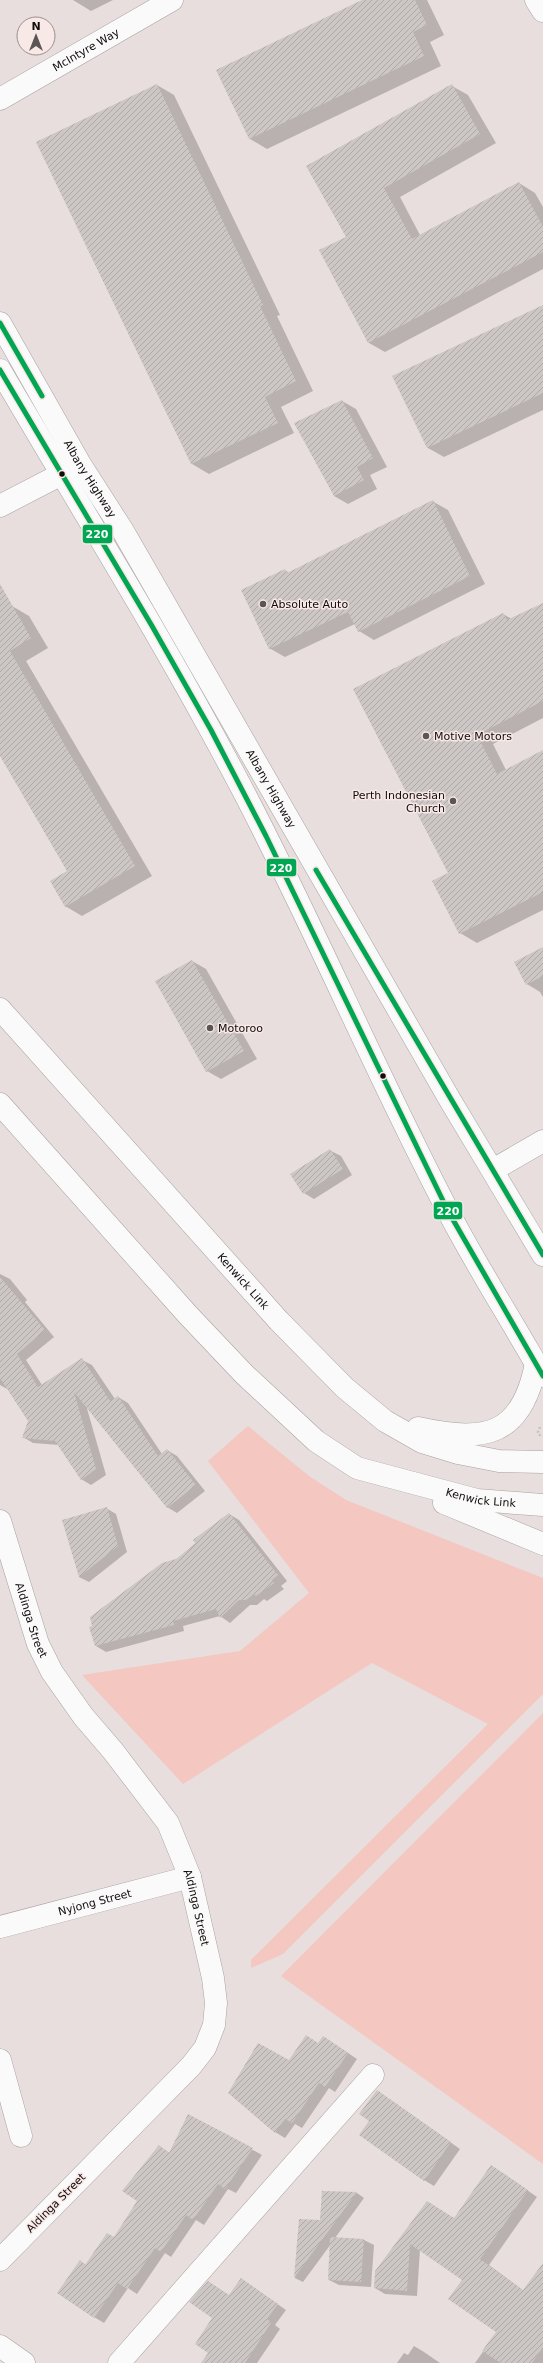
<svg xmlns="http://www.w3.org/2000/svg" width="543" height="2363" font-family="'DejaVu Sans',sans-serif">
	<defs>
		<pattern id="building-hatch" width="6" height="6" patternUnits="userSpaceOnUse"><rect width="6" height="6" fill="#ccc6c5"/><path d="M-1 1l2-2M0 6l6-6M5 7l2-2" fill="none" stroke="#aea9a8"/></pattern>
	</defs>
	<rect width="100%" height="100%" fill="#e7dedd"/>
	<g fill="#f4c7c1">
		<path d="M 248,1426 L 309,1476 L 346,1500 L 543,1578 L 543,1694 L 283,1954 L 251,1968 L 251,1960 L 488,1724 L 372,1663 L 183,1784 L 82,1675 L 240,1651 L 309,1593 L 208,1461 Z"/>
		<path d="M 543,1713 L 543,2164 L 281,1976 Z"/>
	</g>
	<g fill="#0003">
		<path d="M 73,0 L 113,0 L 91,11 Z"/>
		<path d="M 364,0 L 427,0 L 444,35 L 430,42 L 441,66 L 267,149 L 250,139 L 217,70 Z"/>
		<path d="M 157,85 L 174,95 L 280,315 L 277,316 L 313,391 L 281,407 L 294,433 L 209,474 L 192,464 L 37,142 Z"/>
		<path d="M 452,86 L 468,95 L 496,143 L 400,197 L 420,235 L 519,183 L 535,193 L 543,207 L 543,269 L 385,352 L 369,343 L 321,251 L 347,237 Z"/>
		<path d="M 543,306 L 543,410 L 444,457 L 428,448 L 394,377 Z"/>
		<path d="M 342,401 L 356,409 L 387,467 L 370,475 L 377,489 L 348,504 L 334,496 Z"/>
		<path d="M 432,501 L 448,510 L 485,584 L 374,640 L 359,631 L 355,624 L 285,657 L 269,648 L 285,570 L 289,573 Z"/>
		<path d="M 0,603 L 12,606 L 29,616 L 48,648 L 26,661 L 152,876 L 82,916 L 65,906 L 68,872 L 0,754 Z"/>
		<path d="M 543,604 L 543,718 L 493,744 L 506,770 L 543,751 L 543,910 L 477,943 L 460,933 L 449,874 L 354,690 L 503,614 L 512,619 Z"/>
		<path d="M 543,949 L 543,997 L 540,992 L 527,984 Z"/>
		<path d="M 192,961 L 206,969 L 257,1059 L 221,1079 L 207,1071 Z"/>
		<path d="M 331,1151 L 341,1156 L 352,1175 L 314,1199 L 304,1193 Z"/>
		<path d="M 0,1274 L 10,1279 L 27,1300 L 25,1302 L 54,1337 L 26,1360 L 42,1385 L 82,1360 L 92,1365 L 115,1399 L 118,1397 L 128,1403 L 162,1454 L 167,1450 L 177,1456 L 205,1491 L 177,1513 L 167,1507 L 86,1405 L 106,1475 L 91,1485 L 81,1479 L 59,1445 L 33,1443 L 23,1437 L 29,1421 L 9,1390 L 0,1385 Z"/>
		<path d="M 106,1508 L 116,1514 L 127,1552 L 89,1582 L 79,1577 Z"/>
		<path d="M 229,1514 L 239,1520 L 287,1581 L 281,1586 L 284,1589 L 267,1601 L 264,1599 L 257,1605 L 250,1605 L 230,1623 L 220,1616 L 183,1626 L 184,1631 L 106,1652 L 96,1646 L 176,1560 Z"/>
		<path d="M 306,2036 L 319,2044 L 324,2037 L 357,2059 L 335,2092 L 329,2088 L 302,2128 L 295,2124 L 285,2138 L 275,2132 L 289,2061 Z"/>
		<path d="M 377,2091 L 460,2149 L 434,2186 L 424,2180 L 371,2121 Z"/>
		<path d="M 189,2115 L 262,2155 L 236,2193 L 228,2189 L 204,2225 L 196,2220 L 171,2257 L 165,2253 L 137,2294 L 128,2288 L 104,2323 L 94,2317 L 80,2261 L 86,2265 L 114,2238 L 139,2201 L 159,2147 L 170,2153 Z"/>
		<path d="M 501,2172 L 537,2197 L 489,2265 L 524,2291 L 543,2264 L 543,2363 L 475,2363 L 497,2332 L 463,2279 L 420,2249 L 417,2296 L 385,2294 L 375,2288 L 428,2202 L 454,2219 Z"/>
		<path d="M 323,2192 L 357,2193 L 364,2198 L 335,2238 L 364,2240 L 374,2245 L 371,2287 L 339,2285 L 329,2280 L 331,2244 L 303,2282 L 295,2278 L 300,2220 L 321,2221 Z"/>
		<path d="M 208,2282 L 230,2296 L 250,2285 L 286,2310 L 275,2325 L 280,2329 L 257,2363 L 202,2363 L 209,2353 L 213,2318 Z"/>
		<path d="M 414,2346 L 424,2352 L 440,2363 L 397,2363 L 404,2353 L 408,2355 Z"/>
	</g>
	<g fill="url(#building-hatch)">
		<path d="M 362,0 L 415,0 L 427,25 L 413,32 L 424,56 L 249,139 L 216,70 Z"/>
		<path d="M 157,84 L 263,305 L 260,306 L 296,381 L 265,397 L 278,423 L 191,464 L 36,142 Z"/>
		<path d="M 452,84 L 480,134 L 384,188 L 412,239 L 519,182 L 543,227 L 543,252 L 368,343 L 319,250 L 346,237 L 306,166 Z"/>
		<path d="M 543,305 L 543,393 L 427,448 L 392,376 Z"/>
		<path d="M 342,400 L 373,458 L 357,467 L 364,480 L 334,496 L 294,423 Z"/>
		<path d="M 433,500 L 470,576 L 358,632 L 348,612 L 269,649 L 241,590 L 285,569 L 287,573 Z"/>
		<path d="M 0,584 L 31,638 L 10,651 L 135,866 L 65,907 L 50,881 L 67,871 L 0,756 Z"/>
		<path d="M 543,603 L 543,701 L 477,735 L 497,774 L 543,750 L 543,892 L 459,934 L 432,881 L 448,873 L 353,689 L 503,613 L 507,620 Z"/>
		<path d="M 543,947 L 543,976 L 526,985 L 514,962 Z"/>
		<path d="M 192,960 L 244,1051 L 206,1072 L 155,981 Z"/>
		<path d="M 330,1149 L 343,1169 L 303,1194 L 290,1174 Z"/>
		<path d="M 0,1277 L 45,1330 L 17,1354 L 38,1387 L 82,1358 L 110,1401 L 118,1396 L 158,1456 L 167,1449 L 196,1485 L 167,1508 L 74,1392 L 96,1469 L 81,1480 L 55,1441 L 22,1438 L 28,1421 L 0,1378 Z"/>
		<path d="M 107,1507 L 118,1546 L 79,1577 L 62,1520 Z"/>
		<path d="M 229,1513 L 278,1575 L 272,1580 L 274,1583 L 256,1596 L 254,1594 L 246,1600 L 239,1600 L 220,1618 L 216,1609 L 173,1621 L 174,1625 L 95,1646 L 89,1627 L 92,1626 L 90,1617 L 162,1563 L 176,1559 L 196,1544 L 193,1540 Z"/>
		<path d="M 306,2035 L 318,2043 L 323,2036 L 348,2053 L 325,2087 L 319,2083 L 292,2123 L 285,2119 L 275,2133 L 228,2093 L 258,2043 L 289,2060 Z"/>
		<path d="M 377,2090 L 451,2142 L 424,2181 L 359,2135 L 369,2121 L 359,2114 Z"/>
		<path d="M 188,2114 L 253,2148 L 225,2189 L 218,2184 L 193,2220 L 186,2215 L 161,2252 L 155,2248 L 127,2289 L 118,2283 L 94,2318 L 57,2293 L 80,2260 L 85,2265 L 107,2233 L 114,2237 L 137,2201 L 122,2191 L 159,2145 L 169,2153 Z"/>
		<path d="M 491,2165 L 528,2190 L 480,2259 L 523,2290 L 543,2263 L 543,2347 L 532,2363 L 501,2363 L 482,2351 L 496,2332 L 448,2299 L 462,2280 L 410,2244 L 407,2291 L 374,2288 L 375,2271 L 427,2201 L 454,2218 Z"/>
		<path d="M 322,2191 L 357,2192 L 294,2278 L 299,2219 L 320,2220 Z"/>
		<path d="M 330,2237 L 364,2239 L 361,2282 L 328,2280 Z"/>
		<path d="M 241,2278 L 278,2304 L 267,2319 L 271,2323 L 245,2363 L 201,2363 L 208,2353 L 195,2344 L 212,2318 L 189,2302 L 208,2281 L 229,2295 Z"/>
	</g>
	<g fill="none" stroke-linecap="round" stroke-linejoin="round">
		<g stroke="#a8a2a1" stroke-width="23">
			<g id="minor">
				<path d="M 536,0 L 543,11"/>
				<path id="s1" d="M 0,99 L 172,0"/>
				<path d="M 0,506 L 79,465"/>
				<path d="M 493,1170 L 543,1141"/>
				<path id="s2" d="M 0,1521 L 38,1644 L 52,1672 L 83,1716 L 113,1751 L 168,1823 L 190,1877 L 213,1978 L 216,2003 L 214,2025 L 205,2048 L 191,2066 L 0,2260"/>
				<path id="s3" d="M 0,1927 L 190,1877"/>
				<path d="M 0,2060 L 21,2136"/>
				<path d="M 0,2346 L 24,2363"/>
				<path d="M 119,2363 L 373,2075"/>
			</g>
		</g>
		<g stroke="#a8a2a1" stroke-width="23">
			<g id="highway">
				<path id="s4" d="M 0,323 L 80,464 L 123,531 L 450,1100 L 543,1255"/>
				<path d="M 0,370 C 80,507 165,642 239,783 C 313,923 374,1070 448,1211 C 477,1267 512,1321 543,1376"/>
				<path id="s5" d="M 0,1009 L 279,1321 L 345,1388 L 385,1421 L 422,1442 L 458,1453 L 499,1461 L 543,1462"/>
				<path id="s6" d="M 0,1104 L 188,1315 L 244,1374 L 316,1441 L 357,1468 L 477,1500 L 543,1505"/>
				<path d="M 418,1428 C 484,1443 522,1437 536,1363"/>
				<path d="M 444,1503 L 543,1544"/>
			</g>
		</g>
		<path stroke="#c4c1c1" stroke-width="2.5" stroke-dasharray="2 2" stroke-linecap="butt" d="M 540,1427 L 538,1432 L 541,1437"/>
		<use href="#minor" stroke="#fbfafa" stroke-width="22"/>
		<use href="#highway" stroke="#fbfafa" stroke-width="22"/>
		<g stroke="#f8e8e6" stroke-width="8">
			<g id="bus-1">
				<path d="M 0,323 L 42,396"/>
				<path d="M 0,370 L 152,626 L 211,730 L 266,836 L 448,1211 L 543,1376"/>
				<path d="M 316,870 L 543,1255"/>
			</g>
		</g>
		<use href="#bus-1" stroke="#00a651" stroke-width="5"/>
	</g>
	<g fill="#100c0b" stroke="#f8e8e6" stroke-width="1.5">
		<circle cx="62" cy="474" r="3.5"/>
		<circle cx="383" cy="1076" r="3.5"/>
	</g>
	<g fill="#5b5654" stroke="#f8e8e6" stroke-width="1.5">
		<circle cx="263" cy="604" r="4"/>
		<circle cx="426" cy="736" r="4"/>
		<circle cx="453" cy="801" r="4"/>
		<circle cx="210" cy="1028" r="4"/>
	</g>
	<g text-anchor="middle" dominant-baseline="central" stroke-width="3" stroke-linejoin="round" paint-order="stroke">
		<g font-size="11" fill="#100c0b" stroke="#f8e8e6">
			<text stroke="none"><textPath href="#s1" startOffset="99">McIntyre Way</textPath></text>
			<text stroke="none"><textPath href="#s4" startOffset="180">Albany Highway</textPath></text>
			<text stroke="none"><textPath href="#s4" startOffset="539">Albany Highway</textPath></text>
			<text stroke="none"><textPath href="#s5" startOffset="365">Kenwick Link</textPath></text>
			<text stroke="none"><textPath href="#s6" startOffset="639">Kenwick Link</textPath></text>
			<text stroke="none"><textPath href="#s2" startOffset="104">Aldinga Street</textPath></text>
			<text stroke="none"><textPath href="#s3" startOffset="98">Nyjong Street</textPath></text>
			<text stroke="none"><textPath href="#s2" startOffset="440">Aldinga Street</textPath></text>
			<text transform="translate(56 2203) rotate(-45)">Aldinga Street</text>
		</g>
		<g font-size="11" fill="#100c0b" stroke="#f8e8e6" text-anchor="start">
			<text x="271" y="604">Absolute Auto</text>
			<text x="434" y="736">Motive Motors</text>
			<text x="445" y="795" text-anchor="end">Perth Indonesian<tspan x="445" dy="13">Church</tspan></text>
			<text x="218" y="1028">Motoroo</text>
		</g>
	</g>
	<g stroke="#f8e8e6" stroke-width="1.5">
		<rect x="82" y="524" width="31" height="20" rx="4" fill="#00a651"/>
		<rect x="266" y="858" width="31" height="19" rx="4" fill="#00a651"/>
		<rect x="433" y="1201" width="30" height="19" rx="4" fill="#00a651"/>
	</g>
	<g font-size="11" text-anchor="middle" font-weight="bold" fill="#fff">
		<text x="97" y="538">220</text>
		<text x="281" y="872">220</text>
		<text x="448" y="1215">220</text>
	</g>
	<g transform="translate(36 36)"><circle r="19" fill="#f8e8e6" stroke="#9b908e"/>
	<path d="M0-3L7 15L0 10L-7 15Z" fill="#5b5654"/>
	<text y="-6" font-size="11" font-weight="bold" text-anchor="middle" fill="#100c0b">N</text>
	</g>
</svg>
